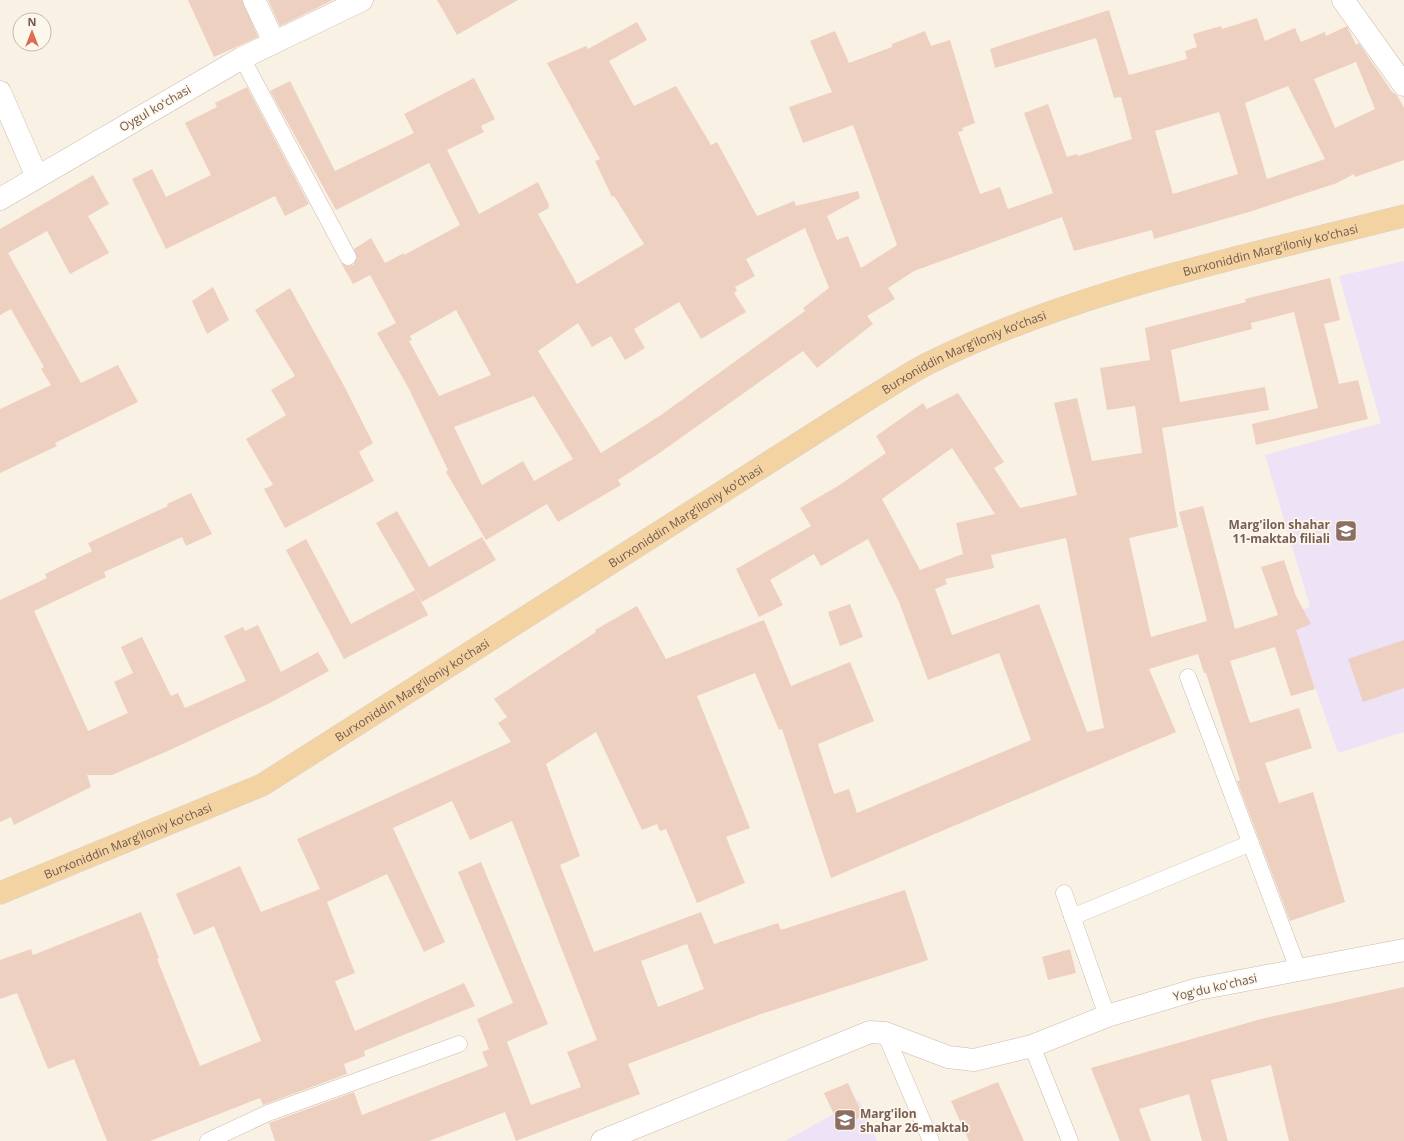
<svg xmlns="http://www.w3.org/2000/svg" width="1404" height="1141" font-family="'Open Sans',sans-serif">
	<rect width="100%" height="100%" fill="#faf1e5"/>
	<g fill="#eee2f6">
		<path d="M 1404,261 L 1404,732 L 1338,753 L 1289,613 L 1310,607 L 1265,455 L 1381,423 L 1339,276 Z"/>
		<path d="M 859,1100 L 877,1141 L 785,1141 Z"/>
	</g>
	<g fill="#edd0bf" fill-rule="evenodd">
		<path d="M 188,0 L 242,0 L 258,37 L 214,57 Z"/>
		<path d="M 268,0 L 333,0 L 280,26 Z"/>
		<path d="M 437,0 L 518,0 L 457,35 Z"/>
		<path d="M 1109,10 L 1129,75 L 1187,59 L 1185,51 L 1197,47 L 1193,34 L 1221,26 L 1222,29 L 1257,18 L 1265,41 L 1295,28 L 1301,42 L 1325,32 L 1326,36 L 1347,26 L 1356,45 L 1359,43 L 1392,92 L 1397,95 L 1404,108 L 1404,160 L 1355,177 L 1354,174 L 1337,183 L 1249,212 L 1154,239 L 1152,230 L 1074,251 L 1062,217 L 914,271 L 888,288 L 895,299 L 867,316 L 873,324 L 817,368 L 803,351 L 658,454 L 618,480 L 621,485 L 558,522 L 547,504 L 486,540 L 446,472 L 448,470 L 408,387 L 377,333 L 396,323 L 370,275 L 353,284 L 341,263 L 347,266 L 353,265 L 357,258 L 354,249 L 371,238 L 385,263 L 404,253 L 404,255 L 460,225 L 429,163 L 336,210 L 270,91 L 290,81 L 335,171 L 414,133 L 404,114 L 474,78 L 495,119 L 481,126 L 484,132 L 447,150 L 479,214 L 538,182 L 549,205 L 548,206 L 549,208 L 538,214 L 577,284 L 644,244 L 614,196 L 612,197 L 595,161 L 600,159 L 547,63 L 586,46 L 588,49 L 637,22 L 647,40 L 609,61 L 634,106 L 676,86 L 711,145 L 717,142 L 757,216 L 794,201 L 796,206 L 858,191 L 860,198 L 827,216 L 837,240 L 848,236 L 861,268 L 897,245 L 853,125 L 803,143 L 789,107 L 832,92 L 810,41 L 835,31 L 849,63 L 892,47 L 892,44 L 925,31 L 931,46 L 950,40 L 975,123 L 962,128 L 963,131 L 958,132 L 980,194 L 1000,187 L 1008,209 L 1053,193 L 1024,113 L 1048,104 L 1067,157 L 1077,154 L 1078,156 L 1132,139 L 1121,97 L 1114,98 L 1096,38 L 995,68 L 990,49 ZM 1356,62 L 1375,109 L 1335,128 L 1314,79 ZM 1288,86 L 1325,159 L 1267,179 L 1245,103 ZM 1219,112 L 1238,174 L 1173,194 L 1155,131 ZM 805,228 L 829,288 L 803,308 L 805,311 L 661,415 L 601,453 L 538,351 L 578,323 L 592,347 L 611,336 L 625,360 L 645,348 L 634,329 L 679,302 L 701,339 L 746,312 L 734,293 L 737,291 L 735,287 L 755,276 L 746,259 ZM 456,310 L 491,375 L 439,396 L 409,341 L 412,340 L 410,336 ZM 534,396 L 573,459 L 534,481 L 523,461 L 482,485 L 454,427 Z"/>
		<path d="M 247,87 L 309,204 L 285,216 L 275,196 L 166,249 L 132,179 L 152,169 L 166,197 L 211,175 L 185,123 L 217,107 L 215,103 Z"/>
		<path d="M 93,175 L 109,204 L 88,216 L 109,253 L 70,274 L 47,231 L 8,253 L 81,383 L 118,365 L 138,402 L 55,443 L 57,446 L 0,473 L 0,409 L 51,385 L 41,369 L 44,367 L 11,309 L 0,315 L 0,229 Z"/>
		<path d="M 1330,278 L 1340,320 L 1324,324 L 1339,384 L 1358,380 L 1368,419 L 1256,445 L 1252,424 L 1318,408 L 1294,312 L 1251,323 L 1252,329 L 1171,350 L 1180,402 L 1265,387 L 1269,410 L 1162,428 L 1178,527 L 1129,538 L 1151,637 L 1207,621 L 1179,512 L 1203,506 L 1235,629 L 1278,615 L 1261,567 L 1284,560 L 1296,596 L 1311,624 L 1296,630 L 1315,689 L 1291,696 L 1275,647 L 1230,661 L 1250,723 L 1299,708 L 1312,748 L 1265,763 L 1279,803 L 1313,792 L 1345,902 L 1290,921 L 1237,781 L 1240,780 L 1206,673 L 1204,673 L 1198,654 L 1149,669 L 1176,732 L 831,878 L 782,729 L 779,730 L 755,673 L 697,696 L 750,828 L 726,837 L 745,883 L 697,903 L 666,829 L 660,831 L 657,824 L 642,830 L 596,732 L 546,764 L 580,856 L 560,865 L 594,952 L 701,912 L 714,944 L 778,923 L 781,930 L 905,890 L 928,960 L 761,1014 L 628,1064 L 640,1094 L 516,1141 L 505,1112 L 429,1141 L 275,1141 L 269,1123 L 354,1092 L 362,1115 L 488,1066 L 482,1052 L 489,1049 L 477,1019 L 513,1003 L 458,872 L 481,862 L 548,1024 L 504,1043 L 507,1042 L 531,1105 L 581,1087 L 567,1052 L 597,1040 L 512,821 L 470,840 L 452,801 L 393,828 L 445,942 L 424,952 L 387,874 L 327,902 L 355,973 L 335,981 L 355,1031 L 464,983 L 475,1006 L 364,1051 L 365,1056 L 344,1064 L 347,1074 L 263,1105 L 260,1098 L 150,1141 L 107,1141 L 74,1059 L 48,1069 L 17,993 L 0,999 L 0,960 L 31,949 L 33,955 L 141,912 L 159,958 L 157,959 L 200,1066 L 261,1041 L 214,926 L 194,935 L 176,894 L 240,866 L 261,912 L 320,889 L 297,839 L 511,742 L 498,723 L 507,717 L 494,699 L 596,632 L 595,630 L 637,606 L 666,659 L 764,620 L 791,686 L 850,662 L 874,721 L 818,744 L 834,794 L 849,789 L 857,813 L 1031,740 L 999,653 L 928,680 L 899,602 L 868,539 L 821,566 L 814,554 L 770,580 L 783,605 L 759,617 L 736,569 L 811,526 L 800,508 L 838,486 L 886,453 L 876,436 L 923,403 L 927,409 L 958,393 L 1004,462 L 994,468 L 1020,508 L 1077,495 L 1054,403 L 1077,398 L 1092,461 L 1142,453 L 1135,406 L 1107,410 L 1100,368 L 1150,360 L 1145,328 L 1246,302 L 1245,299 ZM 952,448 L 995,514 L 956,523 L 963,554 L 920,570 L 882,499 ZM 1066,538 L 1104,728 L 1087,732 L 1039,604 L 952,635 L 935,589 L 947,584 L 945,579 L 994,568 L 991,555 ZM 687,944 L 704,989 L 658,1007 L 641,961 Z"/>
		<path d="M 213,287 L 229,320 L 207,334 L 192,301 Z"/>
		<path d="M 290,288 L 343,384 L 373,443 L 359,452 L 374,481 L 285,528 L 264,489 L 273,485 L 246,439 L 286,415 L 271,390 L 295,376 L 255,310 Z"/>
		<path d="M 191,493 L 212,534 L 186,546 L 182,537 L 104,572 L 106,577 L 34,611 L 88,731 L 128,713 L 114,682 L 133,673 L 121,647 L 142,637 L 171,696 L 178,693 L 185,708 L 246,681 L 224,636 L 243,627 L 245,631 L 258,625 L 281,672 L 318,652 L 329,671 L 270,703 L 170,750 L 112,775 L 87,775 L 91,787 L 14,825 L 11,817 L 0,822 L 0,600 L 47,578 L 45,574 L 92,551 L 88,543 L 168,506 L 167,504 Z"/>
		<path d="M 397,511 L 429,567 L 482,537 L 496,560 L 422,602 L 376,523 Z"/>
		<path d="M 306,539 L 351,624 L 415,590 L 428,615 L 344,659 L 286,550 Z"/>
		<path d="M 850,604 L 863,637 L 840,646 L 828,612 Z"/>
		<path d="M 1404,640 L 1404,688 L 1363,702 L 1348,659 Z"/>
		<path d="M 1070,949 L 1076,973 L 1048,980 L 1042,957 Z"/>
		<path d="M 1404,987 L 1404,1141 L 1289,1141 L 1271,1065 L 1211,1080 L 1228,1141 L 1202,1141 L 1189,1094 L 1139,1109 L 1151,1141 L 1120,1141 L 1091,1068 L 1261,1019 Z"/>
		<path d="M 998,1082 L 1024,1141 L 969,1141 L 951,1101 Z"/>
		<path d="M 848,1083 L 863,1116 L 840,1127 L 824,1093 Z"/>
	</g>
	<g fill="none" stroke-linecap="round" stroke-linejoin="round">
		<g stroke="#cbb9ac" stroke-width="17">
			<g id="service">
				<path d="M 242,58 L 348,257"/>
				<path d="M 1188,677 L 1298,969"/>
				<path d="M 1064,893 L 1107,1016"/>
				<path d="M 1072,917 L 1251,843"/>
				<path d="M 885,1033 L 931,1141"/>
				<path d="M 1032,1046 L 1070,1141"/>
				<path d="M 208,1141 L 268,1113 L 459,1044"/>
			</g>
		</g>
		<g stroke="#cbb9ac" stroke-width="23">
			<g id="minor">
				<path d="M 254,0 L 274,42"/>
				<path d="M 1343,0 L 1404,85"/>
				<path d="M 0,92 L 37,177"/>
				<path d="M 0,199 L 242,58 L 362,0"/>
				<path d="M 602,1141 L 870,1032 L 885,1033 L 948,1057 L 974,1060 L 1032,1046 L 1107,1016 L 1198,989 L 1404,950"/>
			</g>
		</g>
		<g stroke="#d7d0cd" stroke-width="23">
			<g id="primary">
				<path id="s1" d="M 0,893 L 262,785 L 870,398 C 889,387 909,373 929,363 C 1079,289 1243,257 1404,216"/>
			</g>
		</g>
		<use href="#service" stroke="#fff" stroke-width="16"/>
		<use href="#minor" stroke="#fff" stroke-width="22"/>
		<use href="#primary" stroke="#f4d3a3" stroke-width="22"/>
	</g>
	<defs>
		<g id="school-square" transform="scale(1.15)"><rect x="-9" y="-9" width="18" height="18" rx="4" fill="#8d6e63" stroke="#fdf6eb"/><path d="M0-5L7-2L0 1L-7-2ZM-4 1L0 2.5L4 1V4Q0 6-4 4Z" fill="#fff"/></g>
	</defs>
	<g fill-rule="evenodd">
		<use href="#school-square" x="1346" y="531"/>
		<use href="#school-square" x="845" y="1120"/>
	</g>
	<g text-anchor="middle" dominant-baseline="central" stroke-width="3.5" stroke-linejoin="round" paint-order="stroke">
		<g font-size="12" fill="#71584c" stroke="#fdf6eb">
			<text transform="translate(155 108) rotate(-30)">Oygul koʻchasi</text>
			<text stroke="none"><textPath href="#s1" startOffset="1433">Burxoniddin Marg’iloniy ko’chasi</textPath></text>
			<text stroke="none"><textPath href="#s1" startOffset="1109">Burxoniddin Marg’iloniy ko’chasi</textPath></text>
			<text stroke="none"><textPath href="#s1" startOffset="785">Burxoniddin Marg’iloniy ko’chasi</textPath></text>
			<text stroke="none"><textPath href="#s1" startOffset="461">Burxoniddin Marg’iloniy ko’chasi</textPath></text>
			<text stroke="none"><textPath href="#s1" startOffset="138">Burxoniddin Marg’iloniy ko’chasi</textPath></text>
			<text transform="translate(1215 987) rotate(-13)">Yogʻdu koʻchasi</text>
		</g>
		<g font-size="12" font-weight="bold" fill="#785e54" stroke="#fdf6eb" text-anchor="end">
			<text x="1330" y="524">Marg'ilon shahar<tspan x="1330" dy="14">11-maktab filiali</tspan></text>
			<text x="860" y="1113" text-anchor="start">Marg'ilon<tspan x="860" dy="14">shahar 26-maktab</tspan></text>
		</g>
	</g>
	<g transform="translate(32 32)"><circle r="19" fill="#fdf6eb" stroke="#c5b7ab"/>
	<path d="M0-3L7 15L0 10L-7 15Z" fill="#da6e54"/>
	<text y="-6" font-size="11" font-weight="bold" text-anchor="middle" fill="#71584c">N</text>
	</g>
</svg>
